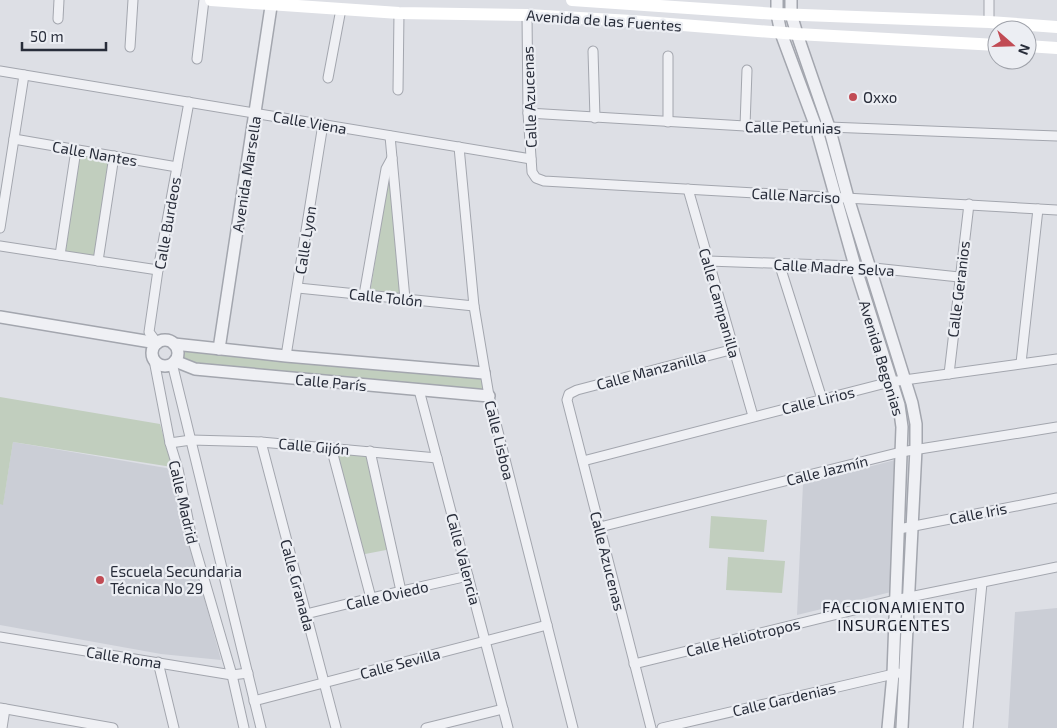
<svg xmlns="http://www.w3.org/2000/svg" width="1057" height="728" font-family="'Exo 2',sans-serif">
	<rect width="100%" height="100%" fill="#dddfe5"/>
	<g fill="#cbced6">
		<path d="M 13,442 L 172,469 L 187,534 L 221,660 L 161,654 L 0,625 L 0,504 L 3,504 Z"/>
		<path d="M 895,460 L 891,592 L 797,615 L 803,484 Z"/>
		<path d="M 1057,608 L 1057,728 L 1008,728 L 1015,612 Z"/>
	</g>
	<g fill="#c1cebe">
		<path d="M 76,150 L 114,156 L 98,261 L 60,255 Z"/>
		<path d="M 390,171 L 402,295 L 370,293 Z"/>
		<path d="M 177,349 L 484,373 L 489,396 L 182,365 Z"/>
		<path d="M 0,397 L 160,424 L 172,467 L 13,442 L 3,505 L 0,504 Z"/>
		<path d="M 332,449 L 369,452 L 388,539 L 386,550 L 360,555 Z"/>
		<path d="M 711,516 L 767,520 L 764,552 L 709,548 Z"/>
		<path d="M 728,557 L 785,561 L 782,593 L 726,590 Z"/>
	</g>
	<g fill="none" stroke-linecap="round" stroke-linejoin="round">
		<g stroke="#a3a6ae" stroke-width="11">
			<g id="minor">
				<path d="M 527,15 L 528,113 L 532,172 L 536,178 L 544,181 L 1057,210"/>
				<path d="M 58,19 L 59,0"/>
				<path d="M 989,22 L 989,0"/>
				<path d="M 130,47 L 133,0"/>
				<path d="M 593,51 L 595,118"/>
				<path d="M 197,59 L 204,0"/>
				<path d="M 0,71 L 531,159"/>
				<path d="M 328,78 L 341,9"/>
				<path d="M 398,90 L 399,13"/>
				<path d="M 528,113 L 745,126 L 829,127 L 1057,136"/>
				<path d="M 668,122 L 668,56"/>
				<path d="M 745,126 L 747,70"/>
				<path d="M 390,136 L 405,299"/>
				<path d="M 14,139 L 177,167"/>
				<path d="M 459,147 L 474,306 L 489,396 L 573,728"/>
				<path d="M 688,189 L 753,416"/>
				<path d="M 0,228 L 24,75"/>
				<path d="M 0,246 L 158,270"/>
				<path d="M 60,255 L 76,150"/>
				<path d="M 98,261 L 114,156"/>
				<path d="M 708,261 L 855,266 L 959,277"/>
				<path d="M 779,263 L 822,399"/>
				<path d="M 298,288 L 474,306"/>
				<path d="M 364,295 L 386,169 L 392,158"/>
				<path d="M 157,343 L 149,332 L 158,270 L 189,102"/>
				<path d="M 286,356 L 323,124"/>
				<path d="M 154,360 L 170,443 L 178,469 L 191,534 L 232,675 L 244,728"/>
				<path d="M 172,363 L 261,728"/>
				<path d="M 1021,363 L 1038,209"/>
				<path d="M 949,374 L 969,204"/>
				<path d="M 419,390 L 508,728"/>
				<path d="M 261,442 L 336,728"/>
				<path d="M 170,443 L 191,440 L 261,442 L 437,458"/>
				<path d="M 331,447 L 371,598"/>
				<path d="M 370,451 L 401,591"/>
				<path d="M 583,461 L 890,382 L 1057,359"/>
				<path d="M 600,527 L 901,452 L 1057,427"/>
				<path d="M 899,529 L 1057,498"/>
				<path d="M 306,614 L 371,598 L 468,576"/>
				<path d="M 0,637 L 232,675 L 248,673"/>
				<path d="M 158,662 L 174,728"/>
				<path d="M 634,664 L 895,600 L 1057,567"/>
				<path d="M 254,701 L 547,625"/>
				<path d="M 0,708 L 113,728"/>
				<path d="M 2,728 L 5,709"/>
				<path d="M 426,728 L 503,709"/>
				<path d="M 651,728 L 567,400 L 569,394 L 577,390 L 734,349"/>
				<path d="M 662,728 L 898,673"/>
				<path d="M 968,728 L 982,583"/>
			</g>
		</g>
		<g stroke="#a3a6ae" stroke-width="14">
			<g id="tertiary">
				<path d="M 777,0 L 777,14 L 781,33 L 816,127 L 855,266 L 899,405 L 902,427 L 893,674 L 888,728"/>
				<path d="M 791,0 L 791,14 L 797,34 L 829,127 L 848,198 L 912,403 L 916,424 L 916,449 L 902,728"/>
				<path d="M 0,317 L 157,343"/>
				<circle cx="165" cy="353" r="13"/>
				<path d="M 174,344 L 286,356 L 484,373"/>
				<path d="M 219,349 L 272,0"/>
				<path d="M 175,361 L 195,369 L 489,396"/>
			</g>
		</g>
		<use href="#minor" stroke="#eff0f4" stroke-width="9"/>
		<use href="#tertiary" stroke="#eff0f4" stroke-width="11"/>
		<g stroke="#fff" stroke-width="12">
			<path d="M 211,0 L 399,13 L 527,15 L 632,21 L 797,34 L 997,45"/>
			<path d="M 572,0 L 777,14 L 989,22 L 1057,27"/>
			<path d="M 1027,46 L 1057,48"/>
		</g>
	</g>
	<g fill="#c14b54" stroke="#eceef3" stroke-width="2">
		<circle cx="853" cy="97" r="5"/>
		<circle cx="100" cy="580" r="5"/>
	</g>
	<g text-anchor="middle" dominant-baseline="central" stroke-width="4.5" stroke-linejoin="round" paint-order="stroke">
		<g font-size="15" fill="#282d3a" stroke="#eceef3">
			<text transform="translate(604 20) rotate(4)">Avenida de las Fuentes</text>
			<text transform="translate(529 97) rotate(-92)">Calle Azucenas</text>
			<text transform="translate(310 122) rotate(10)">Calle Viena</text>
			<text transform="translate(793 127) rotate(1)">Calle Petunias</text>
			<text transform="translate(95 153) rotate(10)">Calle Nantes</text>
			<text transform="translate(246 174) rotate(-81)">Avenida Marsella</text>
			<text transform="translate(796 195) rotate(3)">Calle Narciso</text>
			<text transform="translate(167 223) rotate(-80)">Calle Burdeos</text>
			<text transform="translate(305 240) rotate(-81)">Calle Lyon</text>
			<text transform="translate(834 267) rotate(3)">Calle Madre Selva</text>
			<text transform="translate(958 289) rotate(-83)">Calle Geranios</text>
			<text transform="translate(386 297) rotate(6)">Calle Tolón</text>
			<text transform="translate(720 303) rotate(74)">Calle Campanilla</text>
			<text transform="translate(882 358) rotate(73)">Avenida Begonias</text>
			<text transform="translate(651 370) rotate(-15)">Calle Manzanilla</text>
			<text transform="translate(331 382) rotate(5)">Calle París</text>
			<text transform="translate(818 400) rotate(-14)">Calle Lirios</text>
			<text transform="translate(500 440) rotate(76)">Calle Lisboa</text>
			<text transform="translate(314 446) rotate(5)">Calle Gijón</text>
			<text transform="translate(827 470) rotate(-14)">Calle Jazmín</text>
			<text transform="translate(184 502) rotate(77)">Calle Madrid</text>
			<text transform="translate(978 513) rotate(-11)">Calle Iris</text>
			<text transform="translate(464 559) rotate(75)">Calle Valencia</text>
			<text transform="translate(608 561) rotate(76)">Calle Azucenas</text>
			<text transform="translate(298 585) rotate(75)">Calle Granada</text>
			<text transform="translate(387 595) rotate(-13)">Calle Oviedo</text>
			<text transform="translate(743 637) rotate(-14)">Calle Heliotropos</text>
			<text transform="translate(124 657) rotate(9)">Calle Roma</text>
			<text transform="translate(400 663) rotate(-15)">Calle Sevilla</text>
			<text transform="translate(784 699) rotate(-13)">Calle Gardenias</text>
		</g>
		<g font-size="15" fill="#282d3a" stroke="#eceef3" text-anchor="start">
			<text x="863" y="97">Oxxo</text>
			<text x="110" y="571">Escuela Secundaria<tspan x="110" dy="17">Técnica No 29</tspan></text>
		</g>
		<g font-size="16" letter-spacing="1" fill="#1a1e2b" stroke="#eceef3">
			<text x="894" y="606">FACCIONAMIENTO<tspan x="894" dy="18">INSURGENTES</tspan></text>
		</g>
	</g>
	<g transform="translate(1012 45) rotate(110)"><circle r="24" fill="#eceef3" stroke="#9ea1a9"/>
	<path d="M0-4L9 19L0 12L-9 19Z" fill="#c14b54"/>
	<text y="-8" font-size="14" font-weight="bold" text-anchor="middle" fill="#282d3a">N</text>
	</g>
	<path d="M22 42v8h84v-8" fill="none" stroke="#282d3a" stroke-width="2.5"/>
	<text x="30" y="42" font-size="15" fill="#282d3a" stroke="#eceef3" stroke-width="4" paint-order="stroke">50 m</text>
</svg>
